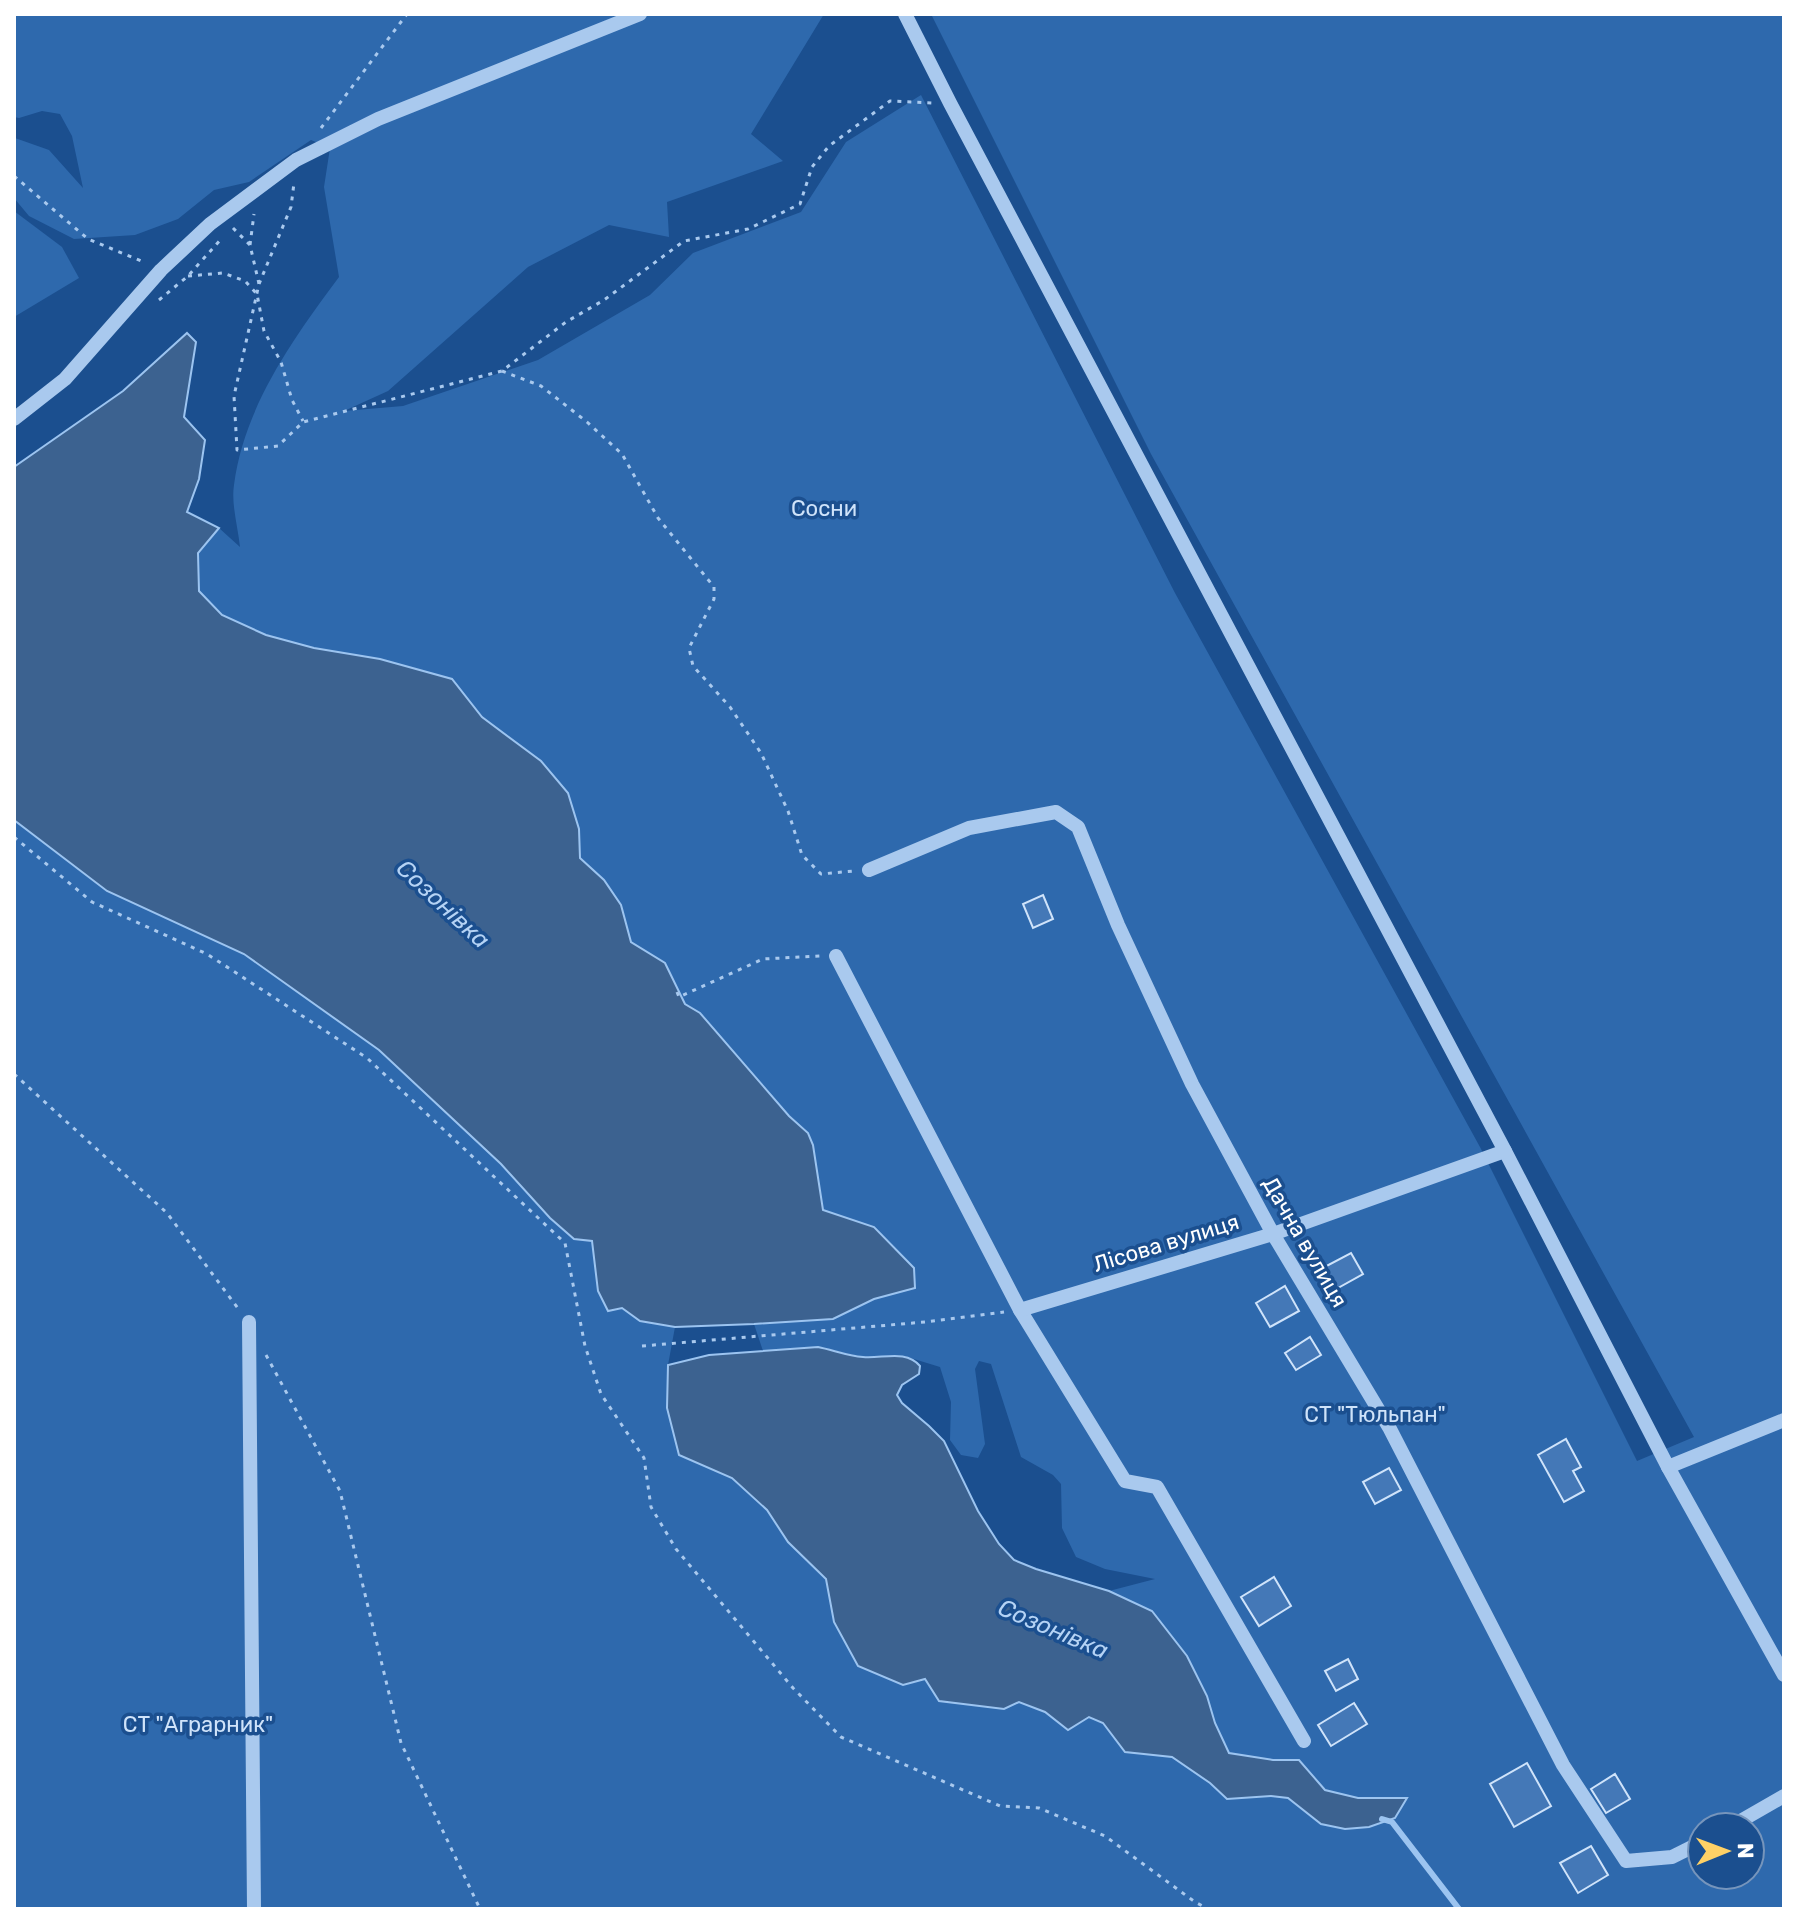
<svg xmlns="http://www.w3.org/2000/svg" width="1798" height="1923" font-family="Rubik,sans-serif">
	<rect width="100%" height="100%" fill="#1b4f8f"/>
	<g fill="#2e69ad" fill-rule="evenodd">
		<path d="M 14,14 L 824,14 L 751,134 L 783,161 L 667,202 L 669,237 L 609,225 L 528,267 L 388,391 L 344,411 L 403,406 L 538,360 L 650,295 L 693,253 L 801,212 L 846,142 L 921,95 L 1175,593 L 1480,1147 L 1637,1461 L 1694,1437 L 1151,454 L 931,14 L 1784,14 L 1784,1909 L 14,1909 L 14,820 L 107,891 L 244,954 L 379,1050 L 501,1164 L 550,1218 L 592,1241 L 598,1291 L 640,1321 L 675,1327 L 668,1365 L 679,1455 L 731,1478 L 767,1510 L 788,1542 L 826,1579 L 834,1622 L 925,1679 L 1019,1702 L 1045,1712 L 1068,1730 L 1088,1717 L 1103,1723 L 1125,1752 L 1172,1757 L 1210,1783 L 1227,1799 L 1271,1796 L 1289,1798 L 1321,1824 L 1345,1829 L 1406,1799 L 1357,1798 L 1325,1790 L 1298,1760 L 1273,1760 L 1229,1753 L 1215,1723 L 1207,1696 L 1187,1656 L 1152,1611 L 1109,1591 L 1155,1579 L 1105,1569 L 1076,1557 L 1062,1528 L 1061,1484 L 1053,1475 L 1021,1457 L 991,1364 L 979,1361 L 975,1369 L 985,1444 L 978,1458 L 961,1455 L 950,1440 L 951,1402 L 940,1367 L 904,1356 L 863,1357 L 818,1347 L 763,1351 L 754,1324 L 833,1318 L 874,1299 L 914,1288 L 874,1227 L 823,1210 L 813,1145 L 808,1133 L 789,1117 L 700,1014 L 685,1004 L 665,963 L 631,942 C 619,898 613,889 580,858 L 579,829 L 541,761 L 482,717 L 452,679 L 380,659 L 314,648 L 266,635 L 222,615 L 199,591 L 198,553 L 219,528 L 240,547 C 238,527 231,504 234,485 C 244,407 293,339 339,277 L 324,187 L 330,148 L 311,140 L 249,182 L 214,190 L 178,219 L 135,235 L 74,239 L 29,216 L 14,198 L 15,138 L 49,150 L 83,188 L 72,136 L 60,114 L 42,111 L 19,118 L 14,117 ZM 1702,1827 L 1750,1827 L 1750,1875 L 1702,1875 Z"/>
		<path d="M 14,211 L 62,247 L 79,278 L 14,317 Z"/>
	</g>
	<g fill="#3c6290" stroke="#9cc4f0" stroke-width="2">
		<path d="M 187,333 L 196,342 L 184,417 L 205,440 L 199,479 L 187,512 L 219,528 L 198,553 L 199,591 L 222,615 L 266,635 L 314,648 L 380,659 L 452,679 L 482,717 L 541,761 L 568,793 L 579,829 L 580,858 L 604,880 L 621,905 L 631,942 L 665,963 L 685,1004 L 700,1013 L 789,1116 L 808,1133 L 813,1145 L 823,1210 L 874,1227 L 914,1268 L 915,1288 L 874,1299 L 833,1319 L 754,1324 L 675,1327 L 640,1321 L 622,1308 L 608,1311 L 598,1291 L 592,1241 L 574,1239 L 550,1218 L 501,1164 L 379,1050 L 244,954 L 107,891 L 14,820 L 14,467 L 123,391 Z"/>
		<path d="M 818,1347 C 833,1350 848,1356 863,1357 C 882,1359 906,1349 920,1366 L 919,1374 L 902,1385 L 897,1395 L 902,1403 L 929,1426 L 944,1441 L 978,1511 L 999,1544 L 1014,1560 L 1036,1569 L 1109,1591 L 1152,1611 L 1187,1656 L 1207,1696 L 1215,1723 L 1229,1753 L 1273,1760 L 1299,1760 L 1325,1790 L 1358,1798 L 1407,1798 L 1395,1818 L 1369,1827 L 1345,1829 L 1321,1824 L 1288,1798 L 1271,1796 L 1227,1799 L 1210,1783 L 1172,1757 L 1125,1752 L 1103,1723 L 1089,1717 L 1068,1730 L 1045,1712 L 1019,1702 L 1004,1709 L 939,1701 L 925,1679 L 903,1685 L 858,1666 L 834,1622 L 826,1579 L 788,1542 L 767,1510 L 732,1478 L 679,1455 L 667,1408 L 668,1365 L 709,1355 Z"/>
	</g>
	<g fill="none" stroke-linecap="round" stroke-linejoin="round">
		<path stroke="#9cc4f0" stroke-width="6" d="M 1382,1819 L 1392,1822 L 1459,1909"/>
	</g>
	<g fill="#4478b7" stroke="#cfe3fa" stroke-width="2">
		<path d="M 1043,895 L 1053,919 L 1033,928 L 1023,904 Z"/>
		<path d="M 1351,1253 L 1363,1274 L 1329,1293 L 1317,1271 Z"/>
		<path d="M 1285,1286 L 1299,1311 L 1270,1327 L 1256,1303 Z"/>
		<path d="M 1310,1337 L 1321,1355 L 1296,1370 L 1285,1353 Z"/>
		<path d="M 1566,1439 L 1581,1467 L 1573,1471 L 1584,1491 L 1564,1502 L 1538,1455 Z"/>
		<path d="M 1389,1468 L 1401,1490 L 1375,1504 L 1363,1482 Z"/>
		<path d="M 1274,1577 L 1291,1606 L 1259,1626 L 1241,1597 Z"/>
		<path d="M 1348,1659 L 1358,1679 L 1336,1691 L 1325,1671 Z"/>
		<path d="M 1354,1703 L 1367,1724 L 1331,1746 L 1318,1725 Z"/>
		<path d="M 1527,1763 L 1551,1806 L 1514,1827 L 1490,1784 Z"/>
		<path d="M 1615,1774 L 1630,1799 L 1606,1813 L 1591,1789 Z"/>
		<path d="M 1591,1846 L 1608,1875 L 1578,1893 L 1560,1863 Z"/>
	</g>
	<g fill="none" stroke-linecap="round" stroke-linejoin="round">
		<g stroke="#a9c9ee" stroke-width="3" stroke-dasharray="4 6" stroke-linecap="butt">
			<path d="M 321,128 L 407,14"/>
			<path d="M 14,176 L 88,239 L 146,263"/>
			<path d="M 233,228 L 250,245 L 259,284 L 234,396 L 237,450 L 278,446 L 303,422 L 502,371 L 566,322 L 604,300 L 684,241 L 748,229 L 800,204 L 812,167 L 829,146 L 890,101 L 932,103"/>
			<path d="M 250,245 L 254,214"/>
			<path d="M 188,276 L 223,273 L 245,281 L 257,294 L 264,331 L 281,362 L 292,400 L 303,421"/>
			<path d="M 259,284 L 291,207 L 294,183"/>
			<path d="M 159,300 L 188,276 L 222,238"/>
			<path d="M 502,371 L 541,386 L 587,422 L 622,454 L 658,518 L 714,587 L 714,599 L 689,648 L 693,666 L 730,707 L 761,753 L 788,811 L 802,855 L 821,874 L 854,871"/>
			<path d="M 14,837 L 92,902 L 207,954 L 367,1058 L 565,1243 L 585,1346 L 601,1394 L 644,1458 L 651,1507 L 676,1549 L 793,1688 L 841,1737 L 1000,1806 L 1039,1808 L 1105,1836 L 1195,1902 L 1208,1909"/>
			<path d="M 677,992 L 679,997 L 763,959 L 820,956"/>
			<path d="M 14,1074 L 167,1213 L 240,1311"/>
			<path d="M 642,1346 L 925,1322 L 1004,1312"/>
			<path d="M 266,1355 L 340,1491 L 401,1743 L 480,1909"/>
		</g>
		<g stroke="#a9c9ee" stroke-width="14">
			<path d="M 905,14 L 950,103 L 1505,1151 L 1668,1467 L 1784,1675"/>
			<path d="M 14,419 L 65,379 L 161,270 L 210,224 L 296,160 L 378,119 L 640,14"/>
			<path d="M 869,870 L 969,828 L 1056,812 L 1078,827 L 1118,925 L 1192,1084 L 1273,1234 L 1390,1429 L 1563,1765 L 1626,1861 L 1672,1857 L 1702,1842"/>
			<path d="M 836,956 L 1020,1310 L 1125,1481 L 1157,1487 L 1304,1741"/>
			<path d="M 1020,1310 L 1273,1234 L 1505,1151"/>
			<path d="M 249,1322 L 254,1909"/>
			<path d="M 1668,1467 L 1784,1420"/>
			<path d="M 1730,1827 L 1784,1796"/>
		</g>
	</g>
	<g text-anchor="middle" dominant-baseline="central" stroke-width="7" stroke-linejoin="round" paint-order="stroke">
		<g font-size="22" fill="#cfe3fa" stroke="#1b4f8f">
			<text x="824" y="508">Сосни</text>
			<text x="1375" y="1414">СТ "Тюльпан"</text>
			<text x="198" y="1724">СТ "Аграрник"</text>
		</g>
		<g font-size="22" fill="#fff" stroke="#1b4f8f">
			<text transform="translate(1305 1242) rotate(60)">Дачна вулиця</text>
			<text transform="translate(1166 1243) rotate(-17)">Лісова вулиця</text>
		</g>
		<g font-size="24" font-style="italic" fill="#b5d3f5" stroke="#1b4f8f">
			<text transform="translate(443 904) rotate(43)">Созонівка</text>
			<text transform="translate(1053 1629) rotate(23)">Созонівка</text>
		</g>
	</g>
	<rect width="1798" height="1923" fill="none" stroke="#ffffff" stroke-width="32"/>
	<g transform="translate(1726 1851) rotate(89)"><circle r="38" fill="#1b4f8f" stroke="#7695bc" stroke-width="2"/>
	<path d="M0-6L14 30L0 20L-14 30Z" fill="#ffd166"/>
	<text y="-12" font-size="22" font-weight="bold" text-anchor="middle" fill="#ffffff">N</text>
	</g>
</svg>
